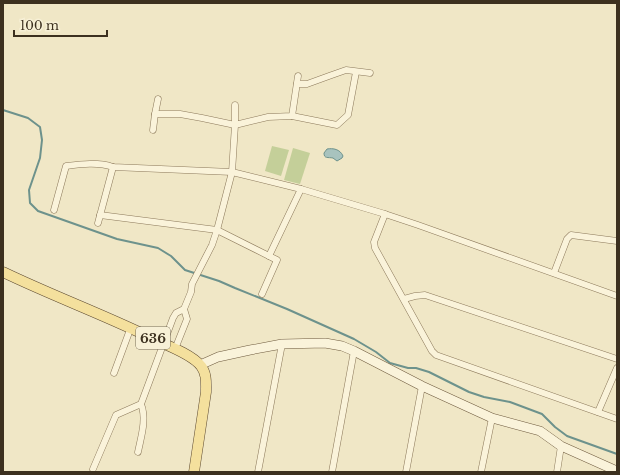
<svg xmlns="http://www.w3.org/2000/svg" width="620" height="475" font-family="'Libre Baskerville',serif">
	<rect width="100%" height="100%" fill="#f0e7c6"/>
	<g fill="#c4cf99">
		<path d="M 272,146 L 289,150 L 281,176 L 265,171 Z"/>
		<path d="M 293,148 L 310,153 L 300,184 L 284,180 Z"/>
	</g>
	<path fill="#a8c3be" stroke="#6d928c" d="M 327,149 C 333,148 340,149 343,156 L 342,158 L 337,161 L 333,158 C 328,157 324,159 324,153 Z"/>
	<g fill="none" stroke-linecap="round" stroke-linejoin="round">
		<path stroke="#6d928c" stroke-width="2" d="M 3,110 L 28,118 L 40,127 L 42,140 L 40,158 L 29,190 L 30,203 L 38,211 L 117,239 L 158,248 L 171,256 L 185,270 L 219,281 L 235,288 L 287,309 L 354,339 L 376,352 L 390,363 L 408,368 L 416,368 L 429,372 L 469,392 L 484,397 L 510,402 L 542,414 L 555,427 L 567,436 L 617,454"/>
		<g stroke="#8c795b" stroke-width="7">
			<g id="street">
				<path d="M 297,84 L 307,84 L 329,76 L 346,70 L 370,73"/>
				<path d="M 158,99 L 155,114 L 180,114 L 202,118 L 235,125 L 232,172 L 217,230 L 212,245 L 192,284 L 191,292 L 184,309 L 187,319 L 175,349"/>
				<path d="M 235,105 L 235,125 L 268,117 L 292,116 L 298,76"/>
				<path d="M 292,116 L 337,125 L 348,115 L 356,72"/>
				<path d="M 153,130 L 155,114"/>
				<path d="M 54,210 L 66,166 C 82,164 98,162 113,167 L 232,172 L 301,189 L 385,214 L 418,225 L 617,296"/>
				<path d="M 385,214 L 374,242 L 375,248 L 432,351 L 436,355 L 617,419"/>
				<path d="M 100,215 L 217,230 L 277,260 L 262,294"/>
				<path d="M 98,223 L 113,167"/>
				<path d="M 269,256 L 301,189"/>
				<path d="M 554,273 L 567,239 L 571,235 L 617,241"/>
				<path d="M 404,299 L 415,296 L 425,295 L 617,359"/>
				<path d="M 114,373 L 131,327"/>
				<path d="M 598,412 L 617,368"/>
				<path d="M 138,452 C 141,437 147,419 141,404 L 173,318 L 176,313 L 184,309"/>
				<path d="M 93,469 L 116,415 L 141,404"/>
				<path d="M 258,472 L 282,344"/>
				<path d="M 332,472 L 354,351"/>
				<path d="M 406,472 L 422,386"/>
				<path d="M 481,472 L 492,418"/>
				<path d="M 557,472 L 561,446"/>
			</g>
		</g>
		<g stroke="#6e5a3e" stroke-width="10">
			<path id="secondary" d="M 200,365 L 218,357 L 250,350 L 282,344 L 325,343 L 342,346 L 354,351 L 422,386 L 492,418 L 540,431 L 561,446 L 617,471"/>
		</g>
		<g stroke="#5a472f" stroke-width="11">
			<path id="primary" d="M 3,272 C 55,297 110,317 162,343 C 174,348 193,356 201,366 C 207,374 206,383 206,392 L 194,472"/>
		</g>
		<use href="#street" stroke="#faf3da" stroke-width="6"/>
		<use href="#secondary" stroke="#faf3da" stroke-width="9"/>
		<use href="#primary" stroke="#f4e09d" stroke-width="10"/>
	</g>
	<g text-anchor="middle" dominant-baseline="central" stroke-width="3.5" stroke-linejoin="round" paint-order="stroke">
		<rect fill="#f7f0d6" stroke="#746a56" stroke-width="1" x="136" y="327" width="34" height="22" rx="3"/>
		<g font-size="13" font-weight="bold" fill="#3c301f">
			<text x="153" y="338">636</text>
		</g>
	</g>
	<rect width="620" height="475" fill="none" stroke="#3c301f" stroke-width="8"/>
	<path d="M14 30v6h93v-6" fill="none" stroke="#3c301f" stroke-width="2"/>
	<text x="20" y="30" font-size="12" fill="#3c301f" stroke="#f7f0d6" stroke-width="3" paint-order="stroke">100 m</text>
</svg>
